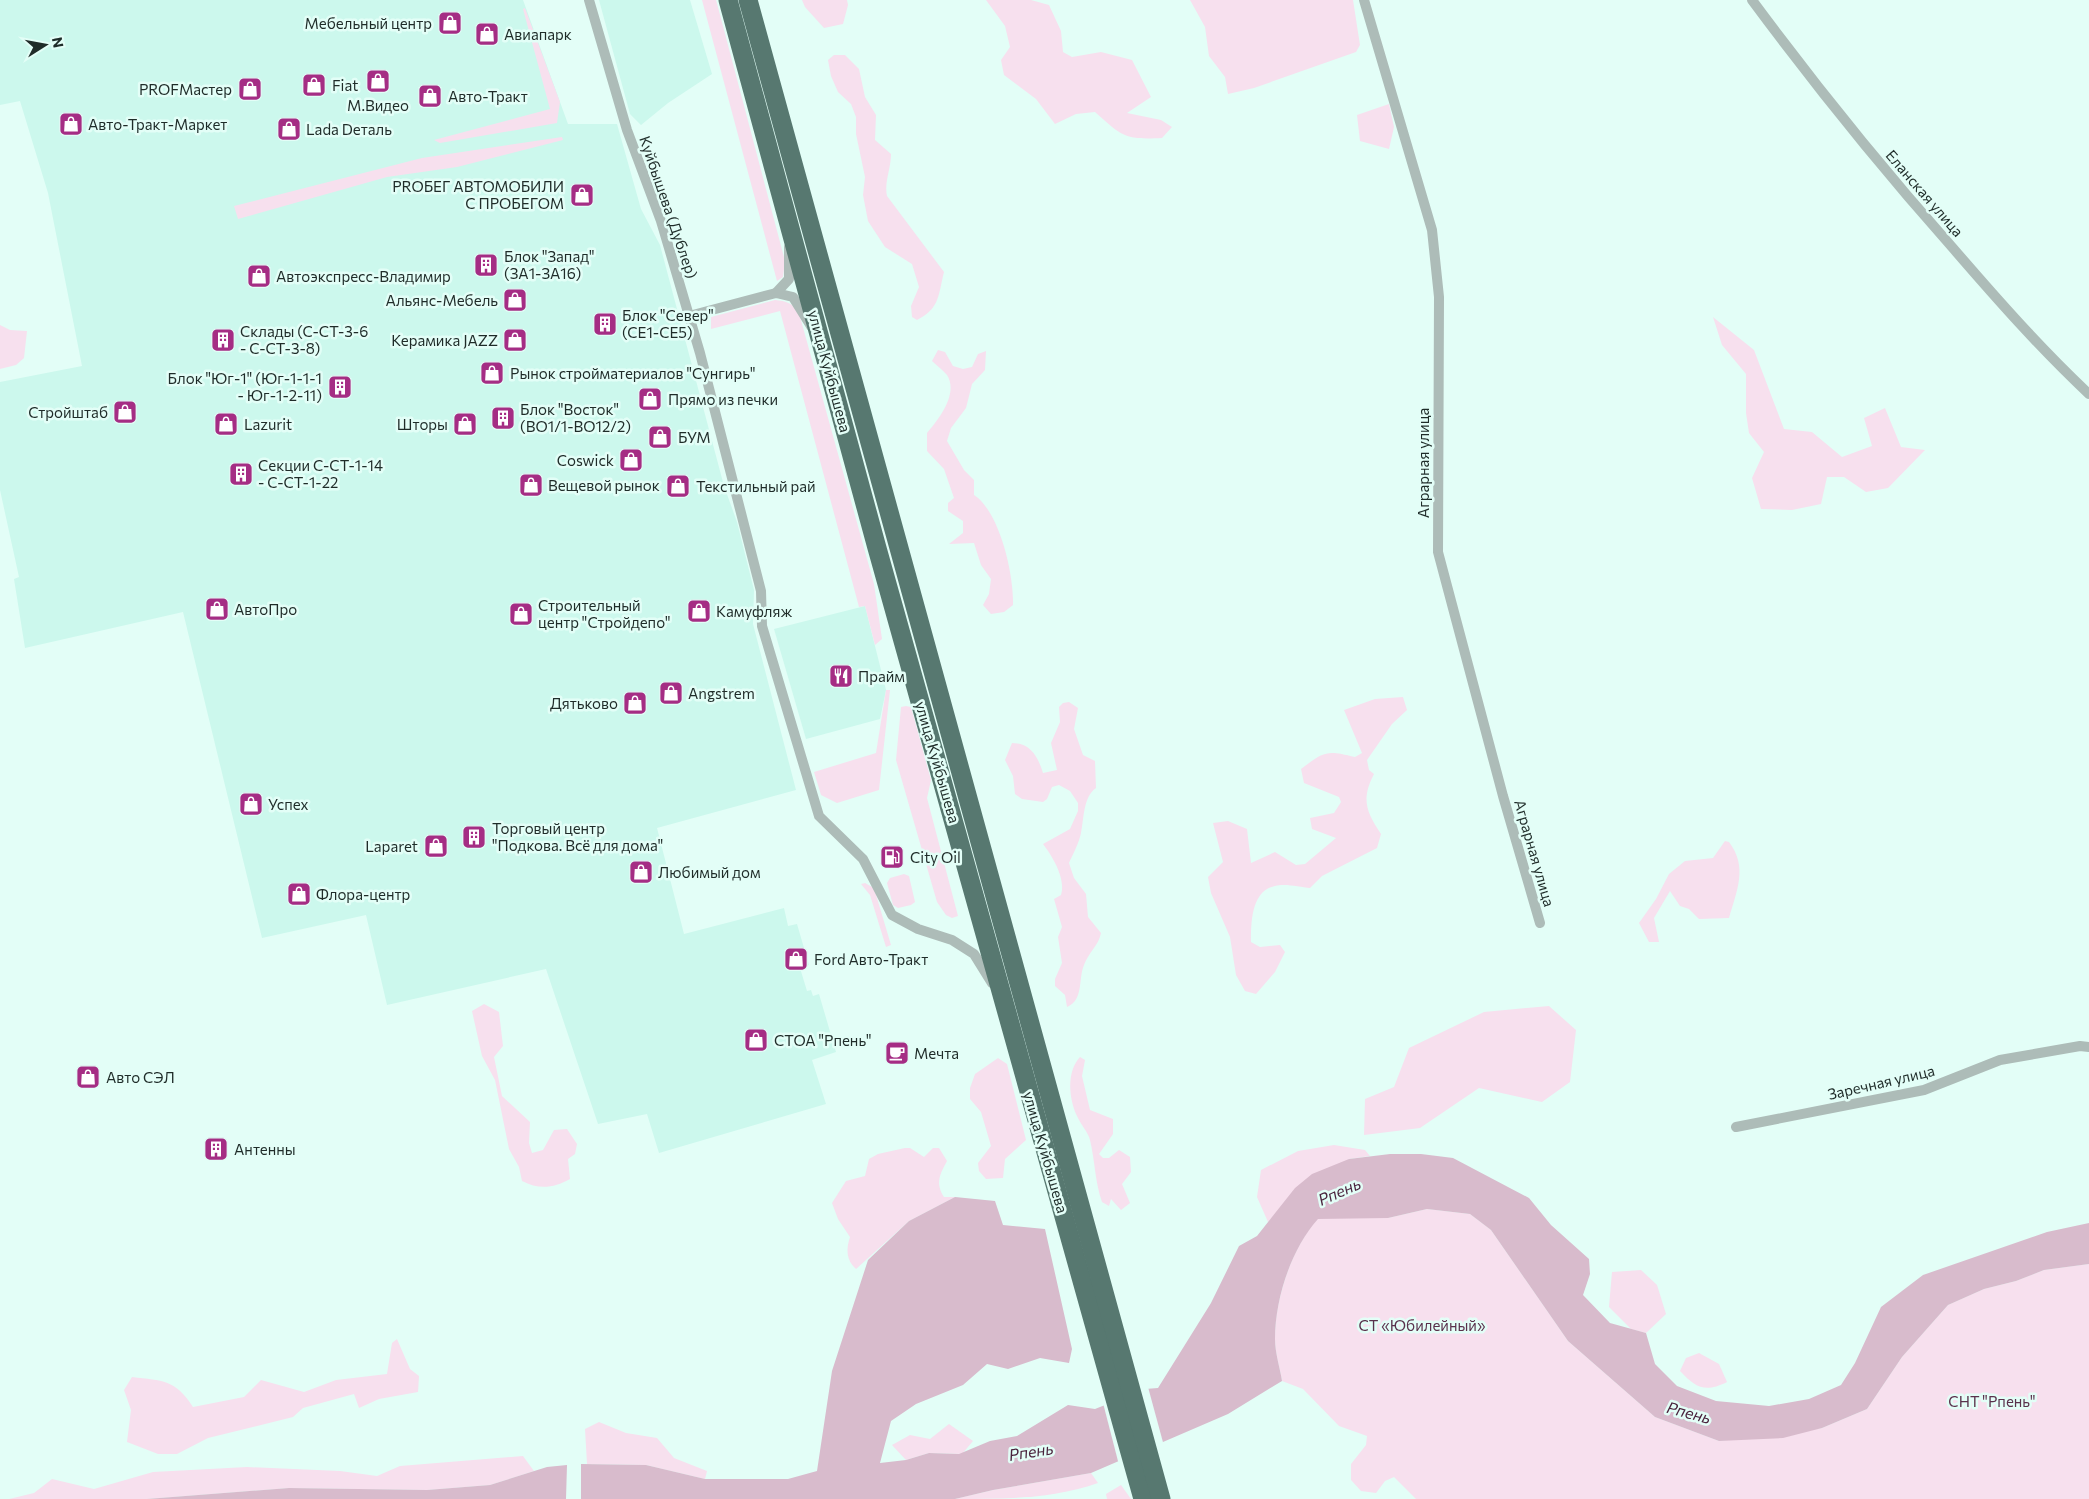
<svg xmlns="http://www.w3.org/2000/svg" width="2089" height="1499" font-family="Commissioner,sans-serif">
	<rect width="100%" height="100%" fill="#e3fef7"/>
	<g fill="#ccf8ed">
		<path d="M 0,0 L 523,0 L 568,124 L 617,124 L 641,209 L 660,245 L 724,486 L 737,522 L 754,590 L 753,624 L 796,790 L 657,828 L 684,934 L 784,908 L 788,926 L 797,924 L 809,965 L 800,968 L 807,991 L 811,990 L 813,996 L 819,994 L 836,1052 L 812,1060 L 826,1104 L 659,1153 L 647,1114 L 598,1124 L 546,969 L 387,1005 L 366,915 L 262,938 L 183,612 L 25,648 L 14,579 L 19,577 L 0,490 L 0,382 L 82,366 L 48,193 L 20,101 L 0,105 Z"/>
		<path d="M 599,0 L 690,0 L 712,74 L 668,103 L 641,125 L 630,114 Z"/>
		<path d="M 865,606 L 886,690 L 880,719 L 806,739 L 774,629 Z"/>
	</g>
	<g fill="#f7e0ee">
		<path d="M 702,0 L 716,0 L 719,11 L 785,261 L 783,277 L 777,281 Z"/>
		<path d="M 802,0 L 847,0 L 848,5 L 843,24 L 824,28 L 805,7 Z"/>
		<path d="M 986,0 L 1031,0 L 1049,5 L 1061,31 L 1063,52 L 1072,57 L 1101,52 L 1132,60 L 1151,97 L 1127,113 L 1161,120 L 1172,127 L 1162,138 C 1124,140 1122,136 1095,112 L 1076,114 L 1055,124 L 1036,99 L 1004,75 L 1001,60 L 1010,47 L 1005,26 Z"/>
		<path d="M 1190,0 L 1353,0 L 1360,45 L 1356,52 L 1254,88 L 1228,94 L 1225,77 L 1209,56 L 1205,27 Z"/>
		<path d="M 525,8 L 560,102 L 557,123 L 440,143 L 434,140 L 550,109 L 523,9 Z"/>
		<path d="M 834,55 L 845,55 L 859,69 L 865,97 L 876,115 L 875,140 L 891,154 C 891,169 884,182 887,196 L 944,272 C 938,296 940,308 917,320 L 912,317 L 911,306 L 919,287 L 912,264 L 885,247 L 868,221 L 863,195 L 865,177 L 856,134 L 856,117 L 851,104 L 838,92 L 831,76 L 828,60 Z"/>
		<path d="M 1389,104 L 1394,127 L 1389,149 L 1360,141 L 1357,115 Z"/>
		<path d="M 562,137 L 563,140 L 457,167 L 387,177 L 238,219 L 234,206 L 422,158 Z"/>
		<path d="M 775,300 C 786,301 793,303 799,313 L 874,584 L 882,639 L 875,645 L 865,606 L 859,607 L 780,311 L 711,329 L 711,317 Z"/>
		<path d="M 1713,317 L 1754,350 L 1784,429 L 1812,432 L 1842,457 L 1872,446 L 1864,418 L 1885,408 L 1901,447 L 1925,450 L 1888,488 L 1866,492 L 1844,477 L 1827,477 L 1821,504 L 1792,510 L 1761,509 L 1752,478 L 1764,452 L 1749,433 L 1746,413 L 1746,374 L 1722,345 Z"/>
		<path d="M 0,325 L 10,330 L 27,331 L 24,358 L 16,365 L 0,369 Z"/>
		<path d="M 938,350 L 945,352 L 953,366 L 963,369 L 972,367 L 978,354 L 986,351 L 985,370 L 972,384 L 966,408 L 951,428 L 947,441 L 964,470 L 974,480 L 974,495 C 1000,512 1014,575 1013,605 L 1004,612 L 991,614 L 983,605 L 989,594 L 991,579 L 981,565 L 974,543 L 949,544 L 963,533 L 963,521 L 948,511 L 948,503 L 954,498 L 944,469 L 927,451 L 927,433 C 938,420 959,394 947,375 C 943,370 937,366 932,361 Z"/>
		<path d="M 886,690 L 890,690 L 879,790 L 837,803 L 821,795 L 814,772 L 876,753 Z"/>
		<path d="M 1403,697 L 1407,710 L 1392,724 L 1367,760 L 1369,770 L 1374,774 C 1361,799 1366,812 1381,834 L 1377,848 L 1322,876 L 1310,888 C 1300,887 1285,883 1275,886 C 1251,891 1251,923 1251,942 L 1260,947 L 1280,945 L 1285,952 L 1275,972 L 1256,994 L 1245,991 L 1236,975 L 1230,937 L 1211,893 L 1208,877 L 1223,862 L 1213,823 L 1228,821 L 1247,829 L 1251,863 L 1275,852 L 1296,865 L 1305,864 L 1336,838 L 1312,829 L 1310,818 L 1334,813 L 1341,802 L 1339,797 L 1304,783 L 1301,769 C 1325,751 1326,750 1355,757 L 1362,753 L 1344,710 L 1375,699 Z"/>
		<path d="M 1069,702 L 1078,708 L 1074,729 L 1083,755 L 1095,761 L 1096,788 C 1083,797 1084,819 1081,833 C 1079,843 1073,854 1069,863 L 1074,878 L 1086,894 L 1088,917 L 1101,933 C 1099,945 1088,953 1084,965 C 1078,979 1084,1000 1067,1007 L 1065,995 L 1055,986 L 1055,979 L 1062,963 L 1058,937 L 1062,927 L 1054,899 L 1061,895 C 1066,879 1053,857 1043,844 L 1070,829 L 1078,811 L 1078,803 L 1070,791 L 1059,785 L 1052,787 L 1047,799 L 1043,802 L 1022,799 L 1015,794 L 1013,776 L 1005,760 L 1012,743 C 1031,743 1038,757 1043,773 L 1057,770 L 1051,743 L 1060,722 L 1059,707 L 1063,703 Z"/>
		<path d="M 906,706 L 911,707 L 931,780 L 927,798 L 958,916 L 952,918 L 946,915 L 937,902 L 896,760 L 901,707 Z"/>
		<path d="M 1725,841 L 1729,842 C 1748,867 1737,890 1729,918 L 1699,919 L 1689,909 L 1680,906 L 1670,891 L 1654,918 L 1659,942 L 1649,942 L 1639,923 L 1656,899 L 1669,874 L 1685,861 L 1713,858 Z"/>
		<path d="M 904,874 L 909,876 L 915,902 L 911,905 L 898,908 L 893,905 L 887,883 L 890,878 Z"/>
		<path d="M 865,883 L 874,888 L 891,945 L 886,947 L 870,895 L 861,884 Z"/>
		<path d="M 484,1004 L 499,1012 L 503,1046 L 494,1057 L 502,1096 L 530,1122 L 529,1143 L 532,1153 L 543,1150 L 554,1130 L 567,1129 L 577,1144 L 575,1154 L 568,1159 L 570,1179 C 554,1188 539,1190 522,1181 L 519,1167 L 509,1149 L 495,1080 L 482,1056 L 472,1011 Z"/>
		<path d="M 1549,1006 L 1576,1030 L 1570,1082 L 1542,1102 L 1479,1088 L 1420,1128 L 1364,1135 L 1365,1099 L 1394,1087 L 1409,1048 L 1484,1012 Z"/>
		<path d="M 1080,1057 L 1085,1060 L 1082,1076 L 1090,1110 L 1113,1119 L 1113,1134 L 1099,1154 L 1103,1158 L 1109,1158 L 1119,1150 L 1130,1157 L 1131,1172 L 1122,1184 L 1130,1203 L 1121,1210 L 1111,1199 L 1109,1206 L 1102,1202 C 1095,1182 1095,1161 1090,1140 C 1088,1132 1081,1125 1077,1116 C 1069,1099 1066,1072 1080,1057 Z"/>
		<path d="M 998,1058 L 1007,1064 L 1026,1140 L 1005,1159 L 1003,1178 L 986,1179 L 979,1171 L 978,1163 L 991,1146 L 981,1112 L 970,1099 L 970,1088 L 975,1074 Z"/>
		<path d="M 1334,1145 L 1365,1150 L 1370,1156 L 1349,1159 L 1275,1214 L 1268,1222 L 1257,1197 L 1261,1170 L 1298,1151 Z"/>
		<path d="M 905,1148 L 910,1148 L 924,1157 L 933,1148 L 939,1148 L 947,1161 C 940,1174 935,1183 944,1197 L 955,1197 L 909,1221 L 856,1269 C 846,1260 846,1249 850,1237 L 838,1219 L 832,1203 L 846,1181 L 865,1176 L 869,1159 L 878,1154 Z"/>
		<path d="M 1427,1209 L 1470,1214 L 1491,1230 L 1568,1341 L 1655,1417 L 1719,1441 L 1822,1428 L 1867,1409 L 1902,1357 L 1948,1305 L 1984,1289 L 2016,1281 L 2044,1270 L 2089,1264 L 2089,1499 L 1416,1499 L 1394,1477 L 1385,1481 L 1376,1493 L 1361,1491 L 1351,1480 L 1351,1464 L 1366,1445 L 1367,1436 L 1339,1426 L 1303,1389 L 1282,1381 C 1280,1368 1275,1353 1275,1339 C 1275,1299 1291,1249 1318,1218 L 1388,1218 Z"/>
		<path d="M 1641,1270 L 1657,1285 L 1666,1314 L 1646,1333 L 1631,1329 L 1609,1307 L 1612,1272 Z"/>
		<path d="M 397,1339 L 410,1369 L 419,1376 L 418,1392 L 379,1399 L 359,1408 L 354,1394 L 303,1408 L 293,1417 L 208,1438 L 177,1454 L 158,1454 L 127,1442 L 131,1410 L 124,1390 L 132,1377 C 163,1381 175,1379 193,1407 L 244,1397 L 261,1380 L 304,1392 L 336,1380 L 387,1374 L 392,1343 Z"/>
		<path d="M 1699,1353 L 1719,1364 L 1727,1382 C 1705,1393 1696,1388 1680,1371 L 1686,1358 Z"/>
		<path d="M 599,1422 L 626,1433 L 657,1438 L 674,1458 L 707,1471 L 705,1479 L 646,1465 L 587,1464 L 585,1429 Z"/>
		<path d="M 949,1424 L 973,1441 L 962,1454 L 929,1453 L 906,1460 L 892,1445 L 910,1435 L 930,1439 Z"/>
		<path d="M 523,1456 L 534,1471 L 490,1485 L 427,1490 L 289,1488 L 147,1499 L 9,1499 L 34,1493 L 52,1479 L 94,1489 L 153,1472 L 247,1467 L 340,1471 L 377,1476 L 400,1466 Z"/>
		<path d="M 1091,1473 L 1098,1483 C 1053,1499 1004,1499 955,1499 L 993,1490 Z"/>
		<path d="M 1121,1485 L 1131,1499 L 1107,1499 L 1106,1494 Z"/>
	</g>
	<g fill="#d8bbcc">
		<path d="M 1390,1154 L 1421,1154 L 1453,1158 L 1529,1198 L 1551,1225 L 1589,1259 L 1590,1274 L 1583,1295 L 1610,1323 L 1646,1333 L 1655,1364 L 1677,1386 L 1716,1401 L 1769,1406 L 1809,1399 L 1841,1385 L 1855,1363 L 1881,1307 L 1923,1275 L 2047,1232 L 2089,1223 L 2089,1264 L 2044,1270 L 2016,1281 L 1984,1289 L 1948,1305 L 1902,1357 L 1867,1409 L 1822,1428 L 1783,1438 L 1719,1441 L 1655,1417 L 1568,1341 L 1491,1230 L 1470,1214 L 1427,1209 L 1388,1218 L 1318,1219 C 1291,1249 1275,1299 1275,1339 C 1275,1353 1280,1368 1282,1381 L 1228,1414 L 1091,1473 L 993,1490 L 955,1499 L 581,1499 L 581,1464 L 646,1465 L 705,1479 L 788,1479 L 817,1471 L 832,1371 L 868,1260 L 909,1221 L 955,1197 L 995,1201 L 1003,1225 L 1045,1229 L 1072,1349 L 1069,1363 L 1040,1358 L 1008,1369 L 987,1364 L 963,1385 L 916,1404 L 891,1421 L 880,1463 L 906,1460 L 929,1453 L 959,1454 L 990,1441 L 1017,1436 L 1068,1405 L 1095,1409 L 1145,1389 L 1158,1388 L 1211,1303 L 1239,1246 L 1257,1236 L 1295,1188 L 1312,1174 L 1349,1159 Z"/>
		<path d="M 567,1465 L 566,1499 L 147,1499 L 289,1488 L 427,1490 L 490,1485 L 547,1467 Z"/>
	</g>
	<path fill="#e3fef7" d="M 1144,1387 L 1148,1387 L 1164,1446 L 1119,1465 L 1103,1403 Z"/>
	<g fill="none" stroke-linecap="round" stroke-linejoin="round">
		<g stroke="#adbcb8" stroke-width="10">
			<path d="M 589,0 L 627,130 L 661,221 L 700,353 L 761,591 L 762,626 L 819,816 L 863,859 L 892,915 L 918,929 L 952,940 L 974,954 L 992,983"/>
			<path d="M 1364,0 L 1432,230 L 1439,297 L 1438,552 L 1503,796 L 1540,923"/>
			<path d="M 1752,0 C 1815,85 1882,168 1952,247 C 1996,298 2040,348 2089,394"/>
			<path d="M 776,293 L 789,279 L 789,247"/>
			<path d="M 689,316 L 776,293 L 793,297 L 811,326"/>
			<path d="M 1736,1127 L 1924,1090 L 2000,1060 L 2080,1046 L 2089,1047"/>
		</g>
		<g stroke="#577870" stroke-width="19">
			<path d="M 728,0 L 877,548 L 1143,1499"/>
			<path d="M 748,0 L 1161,1499"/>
		</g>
	</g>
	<defs>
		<g id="shop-square" transform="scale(1.25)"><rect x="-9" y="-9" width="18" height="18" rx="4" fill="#a52d84" stroke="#e3fef7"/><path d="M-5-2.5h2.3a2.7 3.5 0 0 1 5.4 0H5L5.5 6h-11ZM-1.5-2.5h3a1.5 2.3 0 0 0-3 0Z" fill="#fff"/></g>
		<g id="building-square" transform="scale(1.25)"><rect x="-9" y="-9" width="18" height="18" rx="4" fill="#a52d84" stroke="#e3fef7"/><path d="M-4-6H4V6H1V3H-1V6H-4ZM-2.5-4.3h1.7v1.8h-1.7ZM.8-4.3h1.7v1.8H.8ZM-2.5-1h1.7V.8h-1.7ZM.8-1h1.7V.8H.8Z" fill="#fff"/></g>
		<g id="restaurant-square" transform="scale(1.25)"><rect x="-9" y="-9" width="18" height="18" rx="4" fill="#a52d84" stroke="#e3fef7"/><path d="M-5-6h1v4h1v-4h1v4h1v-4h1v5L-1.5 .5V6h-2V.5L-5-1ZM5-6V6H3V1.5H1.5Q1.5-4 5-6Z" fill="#fff"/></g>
		<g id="fuel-square" transform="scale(1.25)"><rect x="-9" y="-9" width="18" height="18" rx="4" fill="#a52d84" stroke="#e3fef7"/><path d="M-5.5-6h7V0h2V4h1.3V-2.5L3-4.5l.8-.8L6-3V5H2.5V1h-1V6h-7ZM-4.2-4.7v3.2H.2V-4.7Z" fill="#fff"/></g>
		<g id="cafe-square" transform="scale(1.25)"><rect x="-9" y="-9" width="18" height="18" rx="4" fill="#a52d84" stroke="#e3fef7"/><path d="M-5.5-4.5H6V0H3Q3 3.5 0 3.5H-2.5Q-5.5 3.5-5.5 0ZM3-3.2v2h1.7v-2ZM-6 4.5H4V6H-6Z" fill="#fff"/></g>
	</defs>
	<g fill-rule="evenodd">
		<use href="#shop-square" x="450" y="23"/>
		<use href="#shop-square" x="487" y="34"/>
		<use href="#shop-square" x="378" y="81"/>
		<use href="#shop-square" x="314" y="85"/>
		<use href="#shop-square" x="250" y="89"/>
		<use href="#shop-square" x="430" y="96"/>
		<use href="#shop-square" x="71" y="124"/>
		<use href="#shop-square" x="289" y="129"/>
		<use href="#shop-square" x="582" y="195"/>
		<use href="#building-square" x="486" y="265"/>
		<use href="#shop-square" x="259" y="276"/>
		<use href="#shop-square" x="515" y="300"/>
		<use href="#building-square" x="605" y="324"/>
		<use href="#building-square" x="223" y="340"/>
		<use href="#shop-square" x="515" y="340"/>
		<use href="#shop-square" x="492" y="373"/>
		<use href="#building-square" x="340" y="387"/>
		<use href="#shop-square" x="650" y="399"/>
		<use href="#shop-square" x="125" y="412"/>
		<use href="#building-square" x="503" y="418"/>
		<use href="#shop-square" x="226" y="424"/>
		<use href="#shop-square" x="465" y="424"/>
		<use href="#shop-square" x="660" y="437"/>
		<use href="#shop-square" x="631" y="460"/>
		<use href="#building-square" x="241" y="474"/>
		<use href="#shop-square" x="531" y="485"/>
		<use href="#shop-square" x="678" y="486"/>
		<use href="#shop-square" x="217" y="609"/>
		<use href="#shop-square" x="699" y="611"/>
		<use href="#shop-square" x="521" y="614"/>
		<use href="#restaurant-square" x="841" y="676"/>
		<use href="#shop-square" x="671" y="693"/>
		<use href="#shop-square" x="635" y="703"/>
		<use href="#shop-square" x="251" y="804"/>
		<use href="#building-square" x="474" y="837"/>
		<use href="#shop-square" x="436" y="846"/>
		<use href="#fuel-square" x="892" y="857"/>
		<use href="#shop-square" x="641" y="872"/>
		<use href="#shop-square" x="299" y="894"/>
		<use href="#shop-square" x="796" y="959"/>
		<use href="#shop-square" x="756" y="1040"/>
		<use href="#cafe-square" x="897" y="1053"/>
		<use href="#shop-square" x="88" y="1077"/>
		<use href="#building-square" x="216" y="1149"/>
	</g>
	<g text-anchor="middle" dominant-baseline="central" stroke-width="5" stroke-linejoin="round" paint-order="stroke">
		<g font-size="15" fill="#1f2c29" stroke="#e3fef7" text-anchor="start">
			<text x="432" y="23" text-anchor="end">Мебельный центр</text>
			<text x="504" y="34">Авиапарк</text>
			<text x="332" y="85">Fiat</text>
			<text x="232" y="89" text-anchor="end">PROFМастер</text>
			<text x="448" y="96">Авто-Тракт</text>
			<text x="378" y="105" text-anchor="middle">М.Видео</text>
			<text x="88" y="124">Авто-Тракт-Маркет</text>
			<text x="306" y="129">Lada Dеталь</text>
			<text x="564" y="186" text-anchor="end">PROБЕГ АВТОМОБИЛИ<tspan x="564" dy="17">С ПРОБЕГОМ</tspan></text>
			<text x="504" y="256">Блок "Запад"<tspan x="504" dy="17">(ЗА1-ЗА16)</tspan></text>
			<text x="276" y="276">Автоэкспресс-Владимир</text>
			<text x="498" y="300" text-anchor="end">Альянс-Мебель</text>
			<text x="622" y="315">Блок "Север"<tspan x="622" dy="17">(СЕ1-СЕ5)</tspan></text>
			<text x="240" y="331">Склады (С-СТ-3-6<tspan x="240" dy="17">- С-СТ-3-8)</tspan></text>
			<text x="498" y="340" text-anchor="end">Керамика JAZZ</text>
			<text x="510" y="373">Рынок стройматериалов "Сунгирь"</text>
			<text x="322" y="378" text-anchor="end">Блок "Юг-1" (Юг-1-1-1<tspan x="322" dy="17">- Юг-1-2-11)</tspan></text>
			<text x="668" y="399">Прямо из печки</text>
			<text x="520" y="409">Блок "Восток"<tspan x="520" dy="17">(ВО1/1-ВО12/2)</tspan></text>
			<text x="108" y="412" text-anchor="end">Стройштаб</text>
			<text x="244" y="424">Lazurit</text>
			<text x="448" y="424" text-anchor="end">Шторы</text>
			<text x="678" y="437">БУМ</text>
			<text x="614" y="460" text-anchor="end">Coswick</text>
			<text x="258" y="465">Секции С-СТ-1-14<tspan x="258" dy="17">- С-СТ-1-22</tspan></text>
			<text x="548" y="485">Вещевой рынок</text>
			<text x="696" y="486">Текстильный рай</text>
			<text x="538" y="605">Строительный<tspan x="538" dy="17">центр "Стройдепо"</tspan></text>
			<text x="234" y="609">АвтоПро</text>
			<text x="716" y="611">Камуфляж</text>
			<text x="858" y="676">Прайм</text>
			<text x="688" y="693">Angstrem</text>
			<text x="618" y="703" text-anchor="end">Дятьково</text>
			<text x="268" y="804">Успех</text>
			<text x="492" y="828">Торговый центр<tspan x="492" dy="17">"Подкова. Всё для дома"</tspan></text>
			<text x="418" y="846" text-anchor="end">Laparet</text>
			<text x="910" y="857">City Oil</text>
			<text x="658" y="872">Любимый дом</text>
			<text x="316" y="894">Флора-центр</text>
			<text x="814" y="959">Ford Авто-Тракт</text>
			<text x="774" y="1040">СТОА "Рпень"</text>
			<text x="914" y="1053">Мечта</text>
			<text x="106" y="1077">Авто СЭЛ</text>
			<text x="234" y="1149">Антенны</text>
		</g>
		<g font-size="15" fill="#1f2c29" stroke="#e3fef7">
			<text transform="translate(1925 193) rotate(49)">Еланская улица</text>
			<text transform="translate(669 207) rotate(71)">Куйбышева (Дублер)</text>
			<text transform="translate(830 371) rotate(75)">улица Куйбышева</text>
			<text transform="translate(1423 463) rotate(-90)">Аграрная улица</text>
			<text transform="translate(938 762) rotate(74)">улица Куйбышева</text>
			<text transform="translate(1535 853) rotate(74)">Аграрная улица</text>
			<text transform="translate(1881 1082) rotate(-13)">Заречная улица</text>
			<text transform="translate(1046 1152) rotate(74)">улица Куйбышева</text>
		</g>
		<g font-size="15" fill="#5a314c" stroke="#e3fef7">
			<text x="1422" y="1325">СТ «Юбилейный»</text>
			<text x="1992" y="1401">СНТ "Рпень"</text>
		</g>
		<g font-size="16" font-style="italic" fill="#4a233d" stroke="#e3fef7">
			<text transform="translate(1339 1191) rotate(-24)">Рпень</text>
			<text transform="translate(1689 1412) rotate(15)">Рпень</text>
			<text transform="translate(1031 1451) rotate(-9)">Рпень</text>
		</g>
	</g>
	<g transform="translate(45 45) rotate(79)" stroke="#e3fef7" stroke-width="4" paint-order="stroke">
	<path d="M0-4L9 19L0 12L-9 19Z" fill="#1f2c29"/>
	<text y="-8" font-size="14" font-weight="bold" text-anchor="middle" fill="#1f2c29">N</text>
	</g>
</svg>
